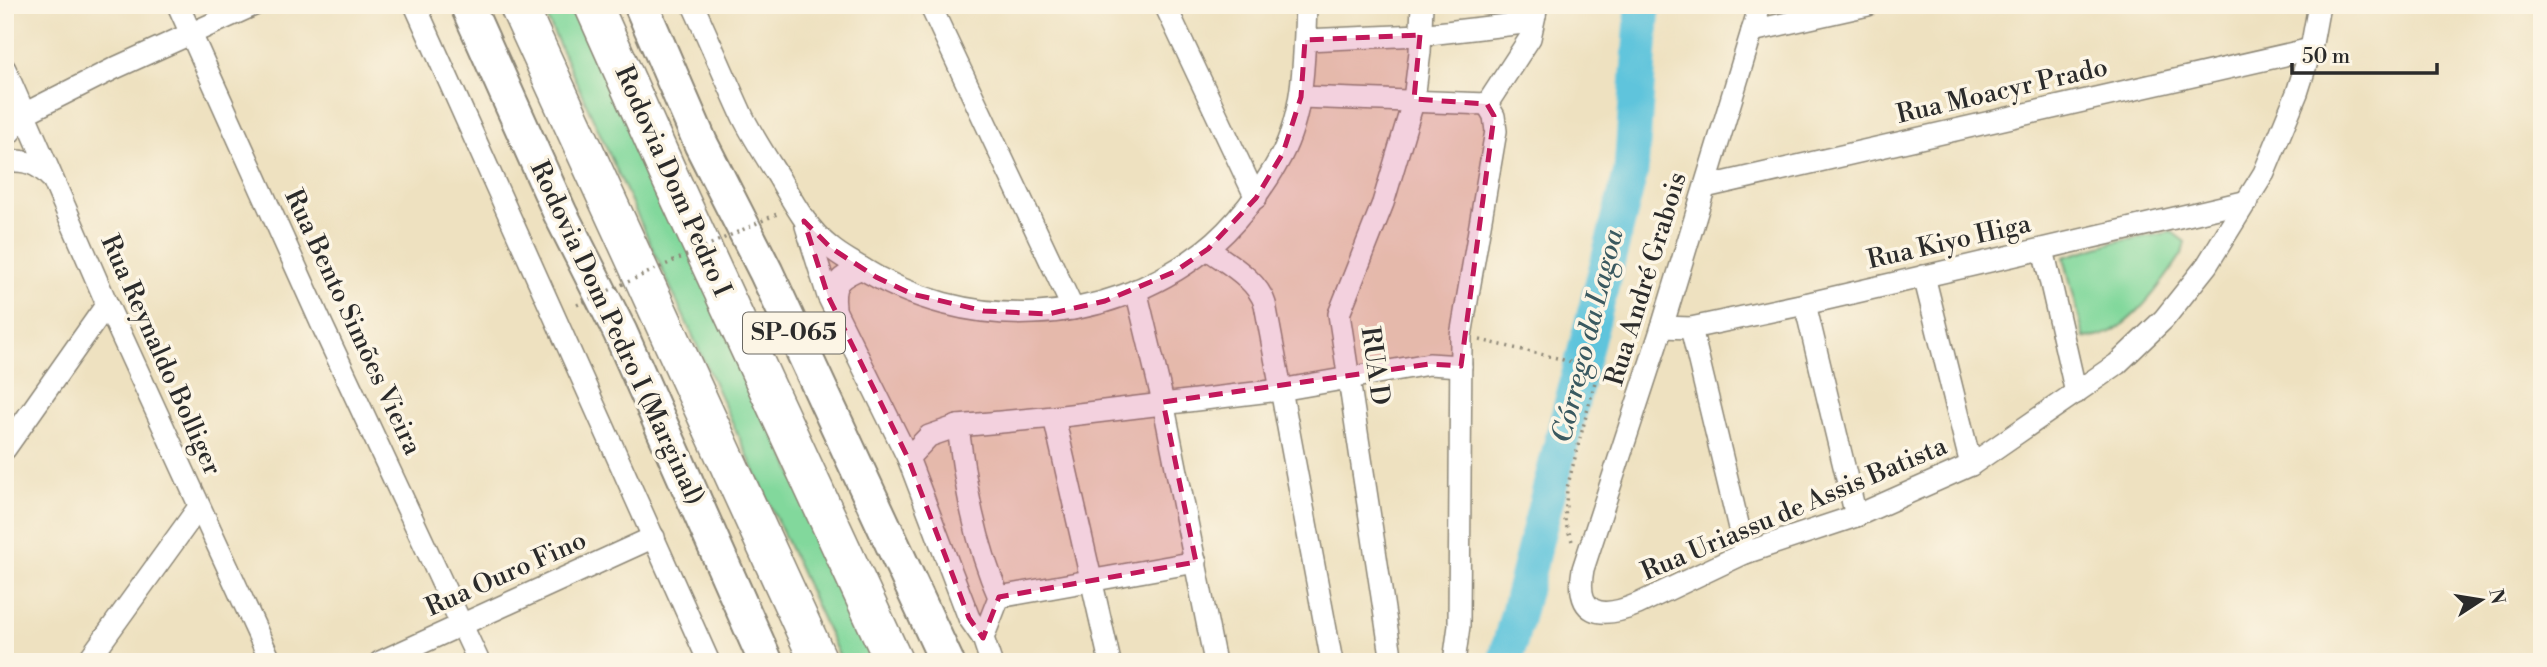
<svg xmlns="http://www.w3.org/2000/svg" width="2547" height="667" font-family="'Libre Bodoni',serif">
	<rect width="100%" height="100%" fill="#fcf5e5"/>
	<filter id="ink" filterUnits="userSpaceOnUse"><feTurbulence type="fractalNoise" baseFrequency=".0143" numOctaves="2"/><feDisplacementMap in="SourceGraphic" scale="14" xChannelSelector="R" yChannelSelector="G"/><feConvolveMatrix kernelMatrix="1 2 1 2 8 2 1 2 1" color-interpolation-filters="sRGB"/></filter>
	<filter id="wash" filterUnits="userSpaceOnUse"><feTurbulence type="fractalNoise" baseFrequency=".00686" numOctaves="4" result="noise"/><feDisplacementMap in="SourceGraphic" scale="28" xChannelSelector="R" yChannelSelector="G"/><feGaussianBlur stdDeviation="1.57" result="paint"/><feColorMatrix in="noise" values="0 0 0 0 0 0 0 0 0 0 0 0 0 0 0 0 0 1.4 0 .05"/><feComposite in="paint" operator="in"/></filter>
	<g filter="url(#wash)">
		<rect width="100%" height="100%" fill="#eee1c0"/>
		<g fill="#82d89c" stroke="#568264" stroke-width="2">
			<path d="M 541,5 L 579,5 L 879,662 L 842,662 Z"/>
			<path d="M 2172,232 L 2185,242 L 2182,254 C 2164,281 2122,344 2084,337 L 2064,257 L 2114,242 Z"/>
		</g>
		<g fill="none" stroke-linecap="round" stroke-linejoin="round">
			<path stroke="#5ec4dc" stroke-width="35" d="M 1505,662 L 1631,171 L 1643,5"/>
		</g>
	</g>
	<g filter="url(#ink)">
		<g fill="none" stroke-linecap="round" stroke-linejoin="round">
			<g stroke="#8c8676" stroke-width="24">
				<g id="minor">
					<path d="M 178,5 L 322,325 L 479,662"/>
					<path d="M 415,5 L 709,662"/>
					<path d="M 693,5 C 710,42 726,80 743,117 C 753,137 766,157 778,176 C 793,202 807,229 831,248 C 839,255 849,260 858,266 C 966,334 1104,329 1205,250 C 1234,228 1264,188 1281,156 C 1305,111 1304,54 1306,5"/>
					<path d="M 930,5 L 1073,309"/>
					<path d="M 1165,5 L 1256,198"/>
					<path d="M 1760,5 L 1662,327 L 1583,569 C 1575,615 1600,620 1638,604 L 1745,553 L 1856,516 L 1971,465 L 2117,364 L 2164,319 L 2207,265 L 2264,173 L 2297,93 L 2311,49 L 2319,5"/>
					<path d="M 1752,31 L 1868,5"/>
					<path d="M 1305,40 L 1420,35 L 1524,23 L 1535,15 L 1537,5"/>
					<path d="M 5,69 L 107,304 L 271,662"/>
					<path d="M 1301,97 L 1487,104"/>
					<path d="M 1487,104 L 1530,38 L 1535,15"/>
					<path d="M 5,138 L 26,113 L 115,68 L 254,5"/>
					<path d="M 5,161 C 25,160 37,163 50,177"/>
					<path d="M 1705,187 L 2311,49"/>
					<path d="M 806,226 L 828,296 L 908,458 L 969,618 L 983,638 L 991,662"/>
					<path d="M 1208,249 C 1228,264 1257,279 1265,304 L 1332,662"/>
					<path d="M 2043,249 L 2076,393"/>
					<path d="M 1924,276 L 1971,465"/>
					<path d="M 1136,290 L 1163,402 L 1215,662"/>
					<path d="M 1805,304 L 1856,516"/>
					<path d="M 835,307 C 832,282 840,277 862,268"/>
					<path d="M 1662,327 L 1691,328 L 1805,304 L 2248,201"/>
					<path d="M 1691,328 L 1745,553"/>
					<path d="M 1054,417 L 1110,662"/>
					<path d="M 958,426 C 965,484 975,543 999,597 L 983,638"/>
					<path d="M 5,449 L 107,304"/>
					<path d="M 908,458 L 929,436 L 958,426 L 1054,417 L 1280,390 L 1429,364 L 1461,366"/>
					<path d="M 999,597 L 1196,562"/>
					<path d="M 87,662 L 199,507"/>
					<path d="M 380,662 L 654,537"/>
					<path d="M 1392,662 L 1339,314 L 1383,203 L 1414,99 L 1420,52 L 1422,5"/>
					<path d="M 1454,662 L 1459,626 L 1461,336 L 1496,131 L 1494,116 L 1487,104"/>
				</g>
			</g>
			<g stroke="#8c8676" stroke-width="37">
				<g id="trunk">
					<path d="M 467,5 L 560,213 L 620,332 L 766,662"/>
					<path d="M 641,5 L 701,144 L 766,272 L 947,662"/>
				</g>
			</g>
			<g stroke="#8c8676" stroke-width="40">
				<g id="motorway">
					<path d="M 518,5 L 819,662"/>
					<path d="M 593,5 L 668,173 L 894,662"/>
				</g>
			</g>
			<g stroke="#8c8676" stroke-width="3.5" stroke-dasharray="2 5" stroke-linecap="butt">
				<path d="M 1480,340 L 1557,358 L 1624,379"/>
				<path d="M 1572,541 L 1565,522 L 1567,488 L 1596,378 L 1596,370"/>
			</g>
			<use href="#minor" stroke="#fff" stroke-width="21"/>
			<use href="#trunk" stroke="#fff" stroke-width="33"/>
			<use href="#motorway" stroke="#fff" stroke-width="37"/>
			<path stroke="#8c8676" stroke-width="3.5" stroke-dasharray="2 5" stroke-linecap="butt" d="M 577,305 L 777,214"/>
		</g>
	</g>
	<path fill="#c2185b" fill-opacity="0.2" stroke="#c2185b" stroke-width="5" stroke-dasharray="14 9" stroke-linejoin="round" d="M 1420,35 L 1414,99 L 1487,104 L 1494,116 L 1461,366 L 1429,364 L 1163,402 L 1196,562 L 999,597 L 983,638 L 969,618 L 908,458 L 828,296 L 804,221 L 831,248 L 876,277 L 912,294 L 984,311 L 1048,314 L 1105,301 L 1174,272 L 1208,249 L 1256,198 L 1283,153 L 1301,97 L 1305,40 Z"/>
	<g text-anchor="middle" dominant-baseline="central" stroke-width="7" stroke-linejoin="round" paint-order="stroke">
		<rect fill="#fcf5e5" stroke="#6a6863" stroke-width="2" x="743" y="312.5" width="102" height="41" rx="5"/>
		<g font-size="24" font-weight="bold" fill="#2b2b2b">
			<text x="794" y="333">SP-065</text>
		</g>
		<g font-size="26" fill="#2b2b2b" stroke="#fcf5e5">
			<text transform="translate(2002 91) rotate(-13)">Rua Moacyr Prado</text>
			<text transform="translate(673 181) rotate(66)">Rodovia Dom Pedro I</text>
			<text transform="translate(1949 242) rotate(-13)">Rua Kiyo Higa</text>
			<text transform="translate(1646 279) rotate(-73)">Rua André Grabois</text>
			<text transform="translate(353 322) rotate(65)">Rua Bento Simões Vieira</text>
			<text transform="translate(617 333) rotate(65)">Rodovia Dom Pedro I (Marginal)</text>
			<text transform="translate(161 355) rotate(66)">Rua Reynaldo Bolliger</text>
			<text transform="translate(1375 366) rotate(82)">RUA D</text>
			<text transform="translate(1794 509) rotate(-23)">Rua Uriassu de Assis Batista</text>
			<text transform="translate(506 574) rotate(-24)">Rua Ouro Fino</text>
		</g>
		<g font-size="28" font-style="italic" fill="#3a5960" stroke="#fcf5e5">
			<text transform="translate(1588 336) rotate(-76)">Córrego da Lagoa</text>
		</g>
	</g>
	<rect width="2547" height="667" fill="none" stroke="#fcf5e5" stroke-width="28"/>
	<g transform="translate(2481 600) rotate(78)" stroke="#fcf5e5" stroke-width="5" paint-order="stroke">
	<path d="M0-5L12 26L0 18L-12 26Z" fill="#2b2b2b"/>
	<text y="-10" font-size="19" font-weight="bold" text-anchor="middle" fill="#2b2b2b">N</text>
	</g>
	<path d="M2292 63v10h145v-10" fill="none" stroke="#2b2b2b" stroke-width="3.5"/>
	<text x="2302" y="63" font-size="21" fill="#2b2b2b" stroke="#fcf5e5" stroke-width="5" paint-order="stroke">50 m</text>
</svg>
